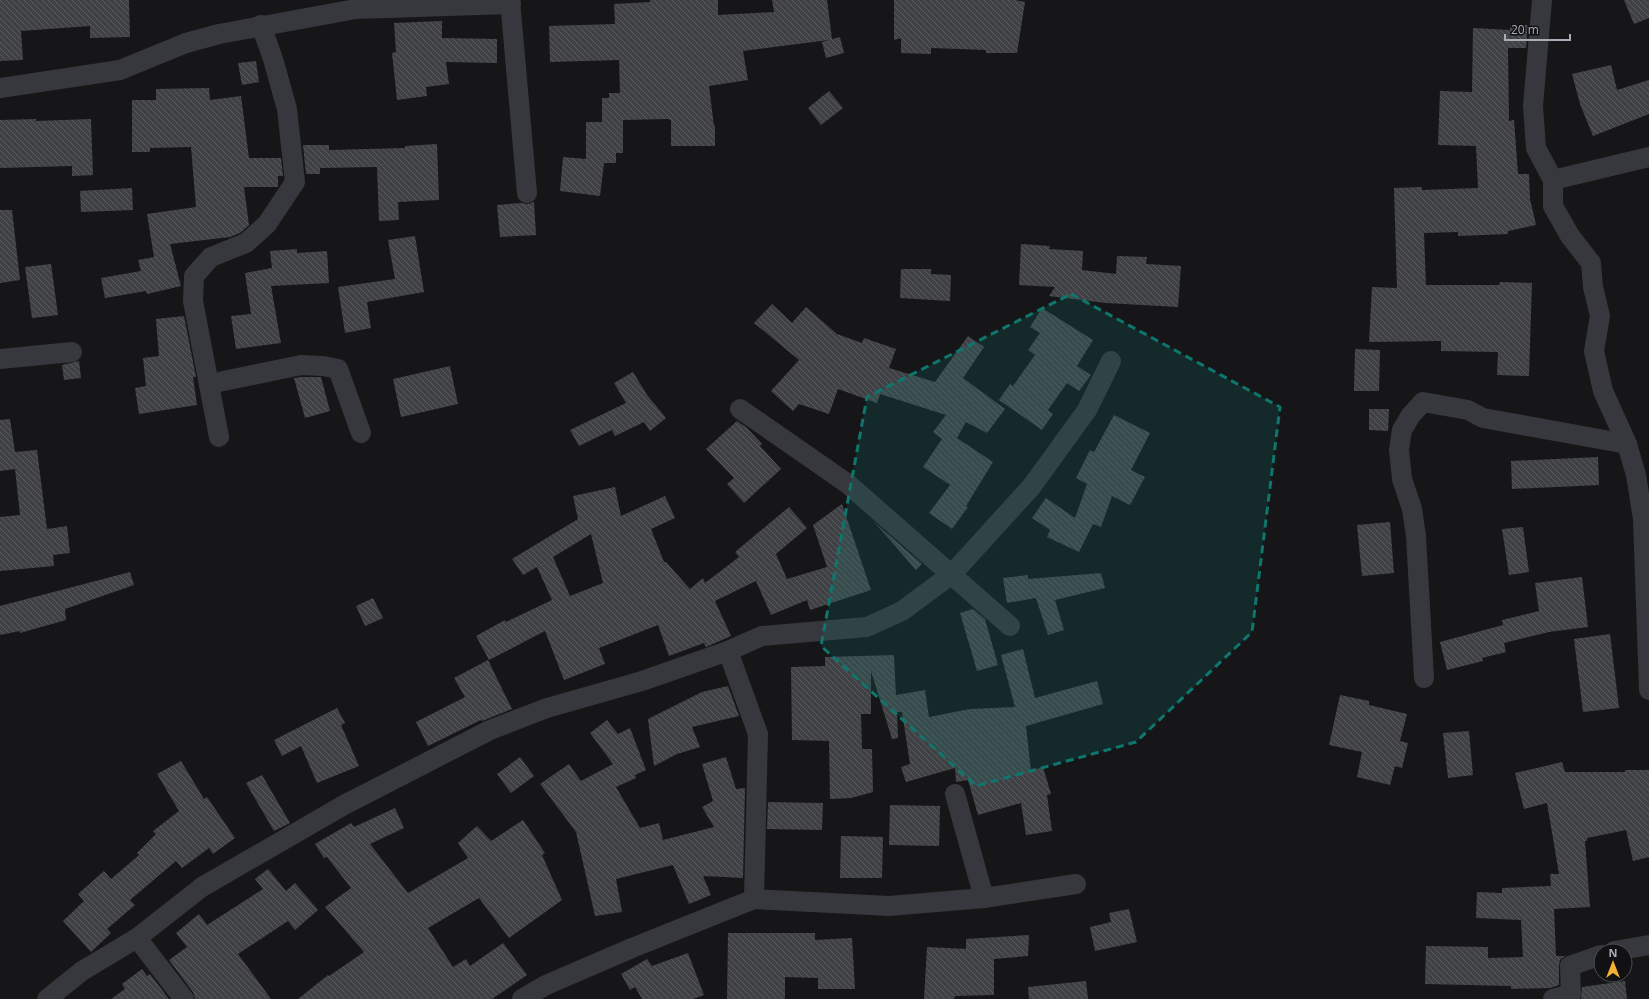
<svg xmlns="http://www.w3.org/2000/svg" width="1649" height="999" font-family="'Open Sans',sans-serif">
	<defs>
		<pattern id="building-back-hatch" width="6" height="6" patternUnits="userSpaceOnUse"><rect width="6" height="6" fill="#404145"/><path d="M-1 5l2 2M0 0l6 6M5-1l2 2" fill="none" stroke="#595a5e"/></pattern>
	</defs>
	<rect width="100%" height="100%" fill="#161618"/>
	<g fill="url(#building-back-hatch)" fill-rule="evenodd">
		<path d="M 0,0 L 129,0 L 130,37 L 90,38 L 90,26 L 21,31 L 23,60 L 0,61 Z"/>
		<path d="M 650,0 L 718,0 L 718,15 L 774,12 L 772,0 L 827,0 L 832,39 L 840,37 L 844,53 L 826,58 L 822,42 L 829,40 L 743,51 L 748,80 L 709,86 L 714,126 L 715,126 L 715,146 L 671,146 L 671,120 L 668,119 L 623,120 L 623,153 L 616,153 L 616,163 L 604,163 L 600,196 L 560,191 L 563,157 L 586,159 L 586,122 L 602,122 L 602,98 L 609,98 L 609,93 L 620,93 L 619,60 L 550,62 L 549,26 L 615,24 L 614,4 L 650,2 Z"/>
		<path d="M 894,0 L 1015,0 L 1025,2 L 1017,53 L 986,53 L 986,50 L 931,48 L 931,54 L 901,53 L 901,38 L 894,40 Z"/>
		<path d="M 1624,0 L 1649,0 L 1649,18 L 1634,24 Z"/>
		<path d="M 442,21 L 442,38 L 497,39 L 497,63 L 446,62 L 449,84 L 426,87 L 427,96 L 397,100 L 392,53 L 396,52 L 394,23 Z"/>
		<path d="M 1510,25 L 1528,25 L 1526,48 L 1508,48 L 1509,121 L 1514,120 L 1518,174 L 1529,174 L 1530,199 L 1536,225 L 1508,231 L 1508,234 L 1458,236 L 1458,232 L 1424,233 L 1426,285 L 1499,285 L 1500,282 L 1532,283 L 1529,376 L 1497,375 L 1498,352 L 1441,351 L 1441,341 L 1369,342 L 1372,287 L 1397,288 L 1394,188 L 1422,187 L 1422,190 L 1478,188 L 1476,146 L 1438,145 L 1440,91 L 1472,92 L 1473,28 L 1510,30 Z"/>
		<path d="M 256,61 L 259,82 L 242,85 L 238,63 Z"/>
		<path d="M 1611,65 L 1617,90 L 1649,80 L 1649,114 L 1593,136 L 1580,104 L 1572,74 Z"/>
		<path d="M 209,88 L 210,100 L 241,96 L 249,158 L 281,158 L 283,176 L 278,176 L 278,187 L 244,187 L 249,225 L 240,233 L 230,237 L 170,244 L 181,286 L 147,294 L 146,291 L 105,298 L 101,278 L 141,271 L 138,260 L 154,257 L 147,214 L 196,207 L 191,147 L 150,148 L 150,152 L 132,152 L 132,100 L 156,100 L 156,89 Z"/>
		<path d="M 829,91 L 843,108 L 821,125 L 808,108 Z"/>
		<path d="M 36,119 L 36,121 L 91,119 L 93,175 L 72,176 L 72,166 L 0,168 L 0,120 Z"/>
		<path d="M 437,144 L 439,200 L 398,202 L 399,220 L 379,221 L 377,167 L 320,168 L 320,174 L 306,174 L 303,145 L 329,145 L 329,150 L 405,148 L 405,146 Z"/>
		<path d="M 132,188 L 133,210 L 81,212 L 80,191 Z"/>
		<path d="M 534,202 L 536,235 L 500,237 L 497,205 L 521,203 L 528,204 Z"/>
		<path d="M 0,210 L 12,210 L 20,280 L 0,283 Z"/>
		<path d="M 415,236 L 424,292 L 367,302 L 371,328 L 345,333 L 338,287 L 395,279 L 388,240 Z"/>
		<path d="M 1021,244 L 1050,246 L 1049,249 L 1083,251 L 1082,270 L 1116,274 L 1117,256 L 1147,257 L 1146,264 L 1181,266 L 1178,307 L 1106,303 L 1049,296 L 1055,287 L 1019,285 Z"/>
		<path d="M 297,249 L 297,253 L 327,251 L 329,283 L 271,286 L 281,343 L 236,349 L 231,316 L 251,314 L 245,273 L 272,268 L 270,251 Z"/>
		<path d="M 51,264 L 58,315 L 32,318 L 25,267 Z"/>
		<path d="M 901,269 L 931,269 L 931,274 L 951,275 L 950,301 L 900,298 Z"/>
		<path d="M 772,304 L 792,323 L 806,307 L 837,334 L 862,343 L 864,338 L 896,349 L 889,368 L 935,382 L 968,336 L 984,347 L 963,378 L 1005,409 L 987,433 L 966,422 L 957,438 L 993,462 L 966,506 L 968,507 L 952,529 L 929,513 L 950,485 L 923,467 L 942,439 L 933,432 L 946,415 L 880,394 L 877,403 L 838,389 L 829,414 L 799,404 L 793,411 L 771,391 L 799,360 L 754,323 Z"/>
		<path d="M 1042,308 L 1093,340 L 1077,366 L 1091,375 L 1079,391 L 1067,383 L 1048,410 L 1053,414 L 1042,430 L 999,400 L 1010,384 L 1013,386 L 1035,355 L 1028,350 L 1040,333 L 1030,327 Z"/>
		<path d="M 184,316 L 196,377 L 193,377 L 197,405 L 139,414 L 135,388 L 146,386 L 143,358 L 159,356 L 156,319 Z"/>
		<path d="M 1355,349 L 1380,350 L 1379,391 L 1354,391 Z"/>
		<path d="M 79,361 L 81,378 L 64,380 L 62,365 Z"/>
		<path d="M 450,366 L 458,404 L 401,417 L 393,379 Z"/>
		<path d="M 633,372 L 647,395 L 666,418 L 650,431 L 644,422 L 615,436 L 612,430 L 579,446 L 570,430 L 626,403 L 614,383 Z"/>
		<path d="M 302,377 L 321,377 L 330,411 L 305,418 L 294,378 Z"/>
		<path d="M 1369,409 L 1389,409 L 1388,431 L 1369,430 Z"/>
		<path d="M 1114,415 L 1150,433 L 1131,470 L 1145,477 L 1130,505 L 1112,496 L 1101,527 L 1093,524 L 1079,552 L 1047,537 L 1050,530 L 1032,518 L 1046,498 L 1075,518 L 1087,484 L 1076,478 L 1090,450 L 1094,452 Z"/>
		<path d="M 10,419 L 15,452 L 37,450 L 47,529 L 67,526 L 70,553 L 53,555 L 54,566 L 0,571 L 0,517 L 20,515 L 15,469 L 0,471 L 0,420 Z"/>
		<path d="M 737,421 L 747,428 L 762,444 L 760,446 L 781,469 L 744,503 L 727,484 L 734,478 L 706,449 Z"/>
		<path d="M 1598,457 L 1599,485 L 1512,489 L 1511,461 Z"/>
		<path d="M 615,487 L 621,516 L 665,496 L 675,518 L 651,529 L 664,562 L 666,562 L 690,589 L 703,578 L 705,583 L 739,557 L 735,552 L 789,507 L 807,528 L 776,554 L 787,579 L 827,567 L 813,525 L 842,504 L 871,590 L 810,610 L 807,600 L 771,615 L 756,581 L 715,601 L 731,636 L 706,647 L 704,643 L 669,656 L 658,625 L 599,648 L 605,664 L 564,680 L 545,631 L 489,660 L 476,636 L 505,620 L 506,622 L 552,600 L 537,567 L 523,575 L 512,559 L 578,519 L 573,496 ZM 591,534 L 603,583 L 570,596 L 553,557 Z"/>
		<path d="M 874,522 L 922,564 L 916,570 Z"/>
		<path d="M 1390,522 L 1394,573 L 1362,576 L 1357,525 Z"/>
		<path d="M 1523,527 L 1529,572 L 1509,575 L 1502,529 Z"/>
		<path d="M 130,572 L 134,585 L 65,609 L 66,620 L 20,633 L 20,631 L 0,635 L 0,606 Z"/>
		<path d="M 1101,573 L 1105,588 L 1055,600 L 1064,630 L 1048,635 L 1036,598 L 1007,603 L 1003,578 L 1028,575 L 1028,579 Z"/>
		<path d="M 1582,577 L 1588,627 L 1549,632 L 1504,643 L 1506,652 L 1482,658 L 1483,661 L 1447,670 L 1440,642 L 1503,625 L 1502,620 L 1539,611 L 1535,583 Z"/>
		<path d="M 373,598 L 383,618 L 365,626 L 356,606 Z"/>
		<path d="M 973,609 L 985,619 L 998,665 L 977,671 L 960,613 Z"/>
		<path d="M 1610,634 L 1619,708 L 1583,712 L 1574,639 Z"/>
		<path d="M 1023,649 L 1035,698 L 1097,681 L 1103,704 L 1026,726 L 1031,771 L 1043,767 L 1051,794 L 1047,795 L 1052,831 L 1026,835 L 1021,803 L 978,815 L 968,780 L 956,782 L 955,768 L 906,782 L 901,767 L 910,764 L 902,712 L 897,712 L 898,738 L 892,739 L 871,671 L 871,714 L 861,714 L 862,749 L 872,749 L 873,792 L 851,798 L 830,799 L 829,741 L 792,740 L 791,667 L 825,666 L 825,657 L 894,655 L 896,695 L 925,690 L 929,717 L 970,709 L 1015,707 L 1001,655 Z"/>
		<path d="M 488,660 L 512,709 L 482,721 L 481,720 L 428,746 L 416,722 L 465,697 L 454,678 Z"/>
		<path d="M 728,686 L 739,716 L 692,727 L 700,747 L 677,754 L 654,766 L 648,719 L 702,692 Z"/>
		<path d="M 1340,695 L 1369,701 L 1369,705 L 1407,714 L 1400,741 L 1408,743 L 1402,768 L 1395,766 L 1390,785 L 1357,777 L 1362,752 L 1329,745 Z"/>
		<path d="M 337,708 L 345,723 L 341,725 L 359,766 L 317,783 L 301,746 L 282,756 L 274,740 Z"/>
		<path d="M 607,720 L 618,734 L 630,728 L 646,770 L 635,775 L 636,778 L 616,787 L 640,828 L 659,823 L 663,840 L 714,827 L 702,807 L 713,801 L 702,764 L 726,757 L 736,789 L 745,788 L 743,878 L 703,876 L 711,895 L 689,904 L 673,865 L 616,879 L 622,912 L 595,916 L 576,832 L 540,784 L 569,764 L 581,781 L 613,764 L 590,733 Z"/>
		<path d="M 1469,731 L 1473,775 L 1448,778 L 1443,733 Z"/>
		<path d="M 520,757 L 534,776 L 511,793 L 497,774 Z"/>
		<path d="M 181,761 L 204,799 L 207,797 L 235,838 L 213,854 L 209,848 L 182,868 L 176,861 L 130,900 L 135,905 L 107,929 L 111,933 L 91,952 L 63,921 L 84,901 L 78,894 L 104,871 L 111,879 L 139,855 L 137,853 L 156,834 L 153,831 L 179,811 L 157,774 Z"/>
		<path d="M 1562,762 L 1565,772 L 1625,772 L 1625,770 L 1649,770 L 1649,857 L 1633,861 L 1626,830 L 1587,838 L 1587,841 L 1585,841 L 1590,907 L 1554,909 L 1556,956 L 1565,956 L 1560,960 L 1559,966 L 1559,985 L 1550,988 L 1511,989 L 1511,986 L 1425,984 L 1426,946 L 1488,947 L 1488,958 L 1523,957 L 1521,920 L 1476,918 L 1477,892 L 1502,893 L 1502,888 L 1551,886 L 1550,874 L 1559,874 L 1547,803 L 1524,809 L 1515,773 Z"/>
		<path d="M 262,775 L 290,823 L 274,831 L 246,783 Z"/>
		<path d="M 768,802 L 823,803 L 822,830 L 767,829 Z"/>
		<path d="M 890,805 L 940,806 L 939,846 L 889,845 Z"/>
		<path d="M 395,808 L 404,828 L 370,844 L 408,893 L 468,858 L 458,843 L 477,826 L 491,841 L 523,820 L 545,853 L 542,855 L 562,900 L 509,938 L 479,898 L 428,928 L 453,967 L 466,959 L 470,966 L 503,943 L 527,975 L 492,999 L 298,999 L 328,975 L 329,976 L 364,952 L 325,907 L 351,888 L 327,857 L 324,858 L 315,844 L 351,823 L 354,827 Z"/>
		<path d="M 841,836 L 883,837 L 882,878 L 840,878 Z"/>
		<path d="M 268,869 L 286,891 L 295,883 L 318,910 L 295,930 L 288,921 L 238,954 L 271,999 L 195,999 L 193,992 L 169,960 L 187,947 L 176,933 L 199,914 L 207,925 L 263,889 L 255,879 Z"/>
		<path d="M 1129,909 L 1137,942 L 1095,951 L 1090,927 L 1111,922 L 1109,913 Z"/>
		<path d="M 728,933 L 815,933 L 815,940 L 852,938 L 855,989 L 818,989 L 818,978 L 785,977 L 785,999 L 727,999 Z"/>
		<path d="M 1029,935 L 1028,956 L 994,959 L 994,995 L 955,996 L 954,999 L 924,999 L 927,947 L 966,949 L 966,939 Z"/>
		<path d="M 688,953 L 704,995 L 693,999 L 642,999 L 635,987 L 630,990 L 621,974 L 647,959 L 652,966 Z"/>
		<path d="M 142,969 L 147,976 L 150,974 L 169,999 L 111,999 L 125,989 L 122,984 Z"/>
		<path d="M 1086,981 L 1088,999 L 1029,999 L 1028,987 Z"/>
		<path d="M 1625,981 L 1627,999 L 1581,999 L 1582,987 Z"/>
	</g>
	<g fill="none" stroke-linecap="round" stroke-linejoin="round">
		<g stroke="#37383d" stroke-width="20">
			<path d="M 510,0 L 527,193"/>
			<path d="M 1542,0 L 1533,106 L 1536,148 L 1553,180 L 1553,206 L 1570,236 L 1591,263 L 1593,287 L 1600,316 L 1594,351 L 1603,391 L 1627,444 L 1636,475 L 1643,519 L 1649,690"/>
			<path d="M 0,88 L 120,70 L 186,43 L 219,34 L 356,9 L 511,4"/>
			<path d="M 1553,180 L 1649,157"/>
			<path d="M 0,359 L 72,352"/>
			<path d="M 209,384 L 301,365 L 323,366 L 338,369 L 361,433"/>
			<path d="M 740,409 L 848,484 L 1010,626"/>
			<path d="M 219,437 L 193,301 L 194,276 L 211,257 L 246,243 L 267,224 L 295,182 L 287,109 L 273,59 L 261,25"/>
			<path d="M 728,651 L 758,734 L 754,899"/>
			<path d="M 1424,678 L 1416,536 L 1412,509 L 1402,479 L 1399,450 L 1402,430 L 1411,415 L 1423,402 L 1468,410 L 1483,418 L 1627,444"/>
			<path d="M 955,794 L 984,898"/>
			<path d="M 137,938 L 184,999"/>
			<path d="M 1614,951 L 1649,945"/>
			<path d="M 47,999 L 82,971 L 137,938 L 202,887 L 344,805 L 490,730 L 547,708 L 642,681 L 728,651 L 762,636 L 867,627 L 902,611 L 952,574 L 1032,486 L 1087,410 L 1111,361"/>
			<path d="M 522,999 L 546,985 L 632,948 L 754,899 L 889,906 L 984,898 L 1076,884"/>
			<path d="M 1553,999 L 1571,994 L 1570,966 L 1601,955"/>
		</g>
	</g>
	<path fill="#0f766e" fill-opacity="0.2" stroke="#0f766e" stroke-width="3" stroke-dasharray="8 5" stroke-linejoin="round" d="M 1071,294 L 1280,407 L 1252,632 L 1136,742 L 976,786 L 821,646 L 867,397 Z"/>
	<g transform="translate(1613 963)"><circle r="19" fill="#111113" stroke="#4d4f55"/>
	<path d="M0-3L7 15L0 10L-7 15Z" fill="#f2b134"/>
	<text y="-6" font-size="11" font-weight="bold" text-anchor="middle" fill="#a8adb8">N</text>
	</g>
	<path d="M1505 34v6h65v-6" fill="none" stroke="#a8adb8" stroke-width="2"/>
	<text x="1511" y="34" font-size="12" fill="#a8adb8" stroke="#111113" stroke-width="3" paint-order="stroke">20 m</text>
</svg>
